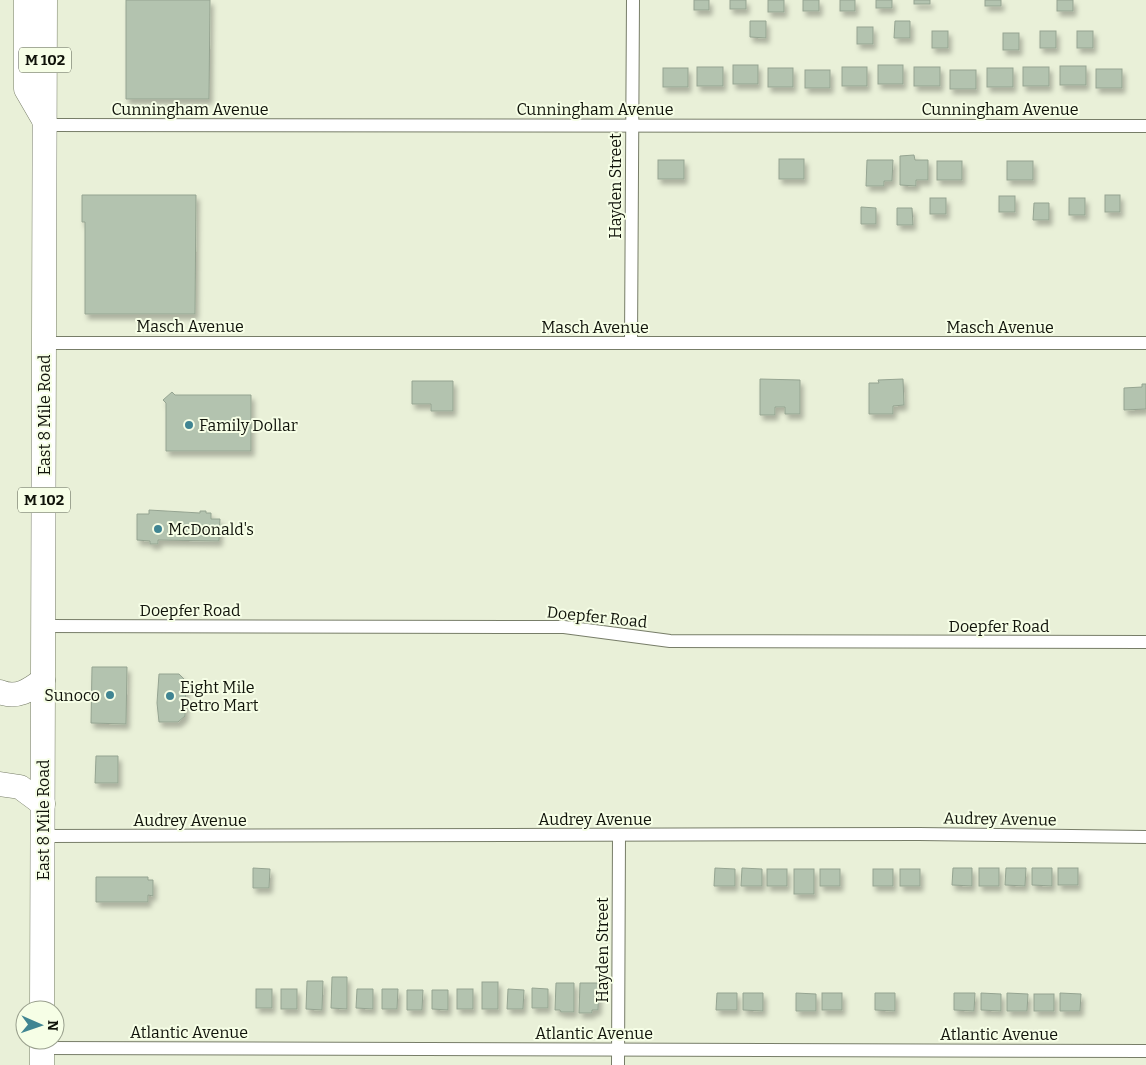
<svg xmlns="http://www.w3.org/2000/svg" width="1146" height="1065" font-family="Bitter,serif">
	<defs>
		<filter id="shadow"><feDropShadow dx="3" dy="5" stdDeviation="2.5" flood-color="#0004"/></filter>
	</defs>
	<rect width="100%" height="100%" fill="#e9f0d8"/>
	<g fill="#b3c3af" stroke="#95a491" filter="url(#shadow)">
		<path d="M 126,0 L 210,0 L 209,99 L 126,99 Z"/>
		<rect x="694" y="0" width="15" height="10"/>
		<rect x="730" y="0" width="16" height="9"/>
		<rect x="768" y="0" width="16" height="12"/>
		<rect x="803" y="0" width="16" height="11"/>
		<rect x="840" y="0" width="15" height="11"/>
		<rect x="876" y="0" width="16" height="8"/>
		<rect x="914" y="0" width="16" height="4"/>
		<rect x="985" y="0" width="16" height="6"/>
		<rect x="1057" y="0" width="16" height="11"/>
		<path d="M 750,21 L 766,21 L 766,38 L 750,37 Z"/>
		<path d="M 895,21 L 910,21 L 910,38 L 894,38 Z"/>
		<rect x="857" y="27" width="16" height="17"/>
		<rect x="932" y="31" width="16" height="17"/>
		<rect x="1040" y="31" width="16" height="17"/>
		<rect x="1077" y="31" width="16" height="17"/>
		<rect x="1003" y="33" width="16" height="17"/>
		<rect x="733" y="65" width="25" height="19"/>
		<rect x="878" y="65" width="25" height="19"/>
		<rect x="1060" y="66" width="26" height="19"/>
		<rect x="697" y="67" width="26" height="19"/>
		<rect x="842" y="67" width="25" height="19"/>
		<rect x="914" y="67" width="26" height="19"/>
		<rect x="1023" y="67" width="26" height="19"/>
		<rect x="663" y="68" width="25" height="19"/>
		<rect x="768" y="68" width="25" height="19"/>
		<rect x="987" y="68" width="26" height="19"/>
		<rect x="1096" y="69" width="26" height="19"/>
		<rect x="805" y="70" width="25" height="18"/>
		<rect x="950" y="70" width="26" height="19"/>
		<path d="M 914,155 L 915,160 L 928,160 L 928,180 L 916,180 L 916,186 L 900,185 L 900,156 Z"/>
		<rect x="779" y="159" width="25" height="20"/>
		<rect x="658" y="160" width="26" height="19"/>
		<path d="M 867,160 L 893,160 L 892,181 L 884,181 L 884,186 L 866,186 Z"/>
		<rect x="937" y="161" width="25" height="19"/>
		<rect x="1007" y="161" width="26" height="19"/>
		<path d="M 82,195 L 196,195 L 195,314 L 85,314 L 85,222 L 82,222 Z"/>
		<rect x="1105" y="195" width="15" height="17"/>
		<rect x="999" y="196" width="16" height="16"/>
		<rect x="930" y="198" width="16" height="16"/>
		<rect x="1069" y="198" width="16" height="17"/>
		<path d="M 1034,203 L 1049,203 L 1049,220 L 1033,220 Z"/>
		<path d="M 861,207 L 876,208 L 876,224 L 861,224 Z"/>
		<path d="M 897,208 L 912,208 L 913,225 L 897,225 Z"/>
		<path d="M 760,379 L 800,380 L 800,414 L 785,414 L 785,407 L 775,407 L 775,415 L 760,415 Z"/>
		<path d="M 903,379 L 904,405 L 893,406 L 893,414 L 869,414 L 869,383 L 879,383 L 878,380 Z"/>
		<path d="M 412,381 L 453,381 L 453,411 L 431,411 L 431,404 L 412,404 Z"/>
		<path d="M 1142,384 L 1146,384 L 1146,409 L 1124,410 L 1124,388 L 1142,387 Z"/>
		<path d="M 172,392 L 175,395 L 251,395 L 251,451 L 166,451 L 166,403 L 163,400 Z"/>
		<path d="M 149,510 L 200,513 L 200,511 L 206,511 L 206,513 L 211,513 L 211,519 L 220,519 L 219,541 L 158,540 L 158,544 L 150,544 L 150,541 L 137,540 L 137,514 L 149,514 Z"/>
		<path d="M 92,667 L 127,667 L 126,724 L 91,723 Z"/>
		<path d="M 159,674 L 179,674 L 186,681 L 185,716 L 178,722 L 159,722 L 157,703 Z"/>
		<path d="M 96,756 L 118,756 L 118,783 L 95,783 Z"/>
		<path d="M 253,868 L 270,869 L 269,888 L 253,888 Z"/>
		<path d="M 715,868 L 735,869 L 735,886 L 714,886 Z"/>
		<path d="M 742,868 L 762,869 L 762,886 L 741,886 Z"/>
		<path d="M 953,868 L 972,868 L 972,886 L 952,885 Z"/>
		<rect x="979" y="868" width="20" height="18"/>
		<path d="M 1006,868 L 1026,868 L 1025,886 L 1005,885 Z"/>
		<path d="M 1032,868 L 1052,868 L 1052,886 L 1032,885 Z"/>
		<rect x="1058" y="868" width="20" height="17"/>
		<rect x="767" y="869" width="20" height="17"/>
		<rect x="794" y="869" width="20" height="25"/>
		<rect x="820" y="869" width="20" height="17"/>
		<rect x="873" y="869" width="20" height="17"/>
		<rect x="900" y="869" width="20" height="17"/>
		<path d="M 96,877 L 148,877 L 148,880 L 153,880 L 153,896 L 148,895 L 148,902 L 96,902 Z"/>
		<path d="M 332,977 L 347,977 L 347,1009 L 331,1008 Z"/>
		<path d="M 307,981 L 323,981 L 322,1010 L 306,1009 Z"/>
		<rect x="482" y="982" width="16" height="27"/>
		<path d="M 556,983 L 574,983 L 574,1012 L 561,1012 L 560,1010 L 555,1010 Z"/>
		<path d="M 580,983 L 599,983 L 598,1010 L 592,1010 L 592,1013 L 579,1013 Z"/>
		<path d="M 532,988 L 548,989 L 548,1008 L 532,1008 Z"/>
		<rect x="256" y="989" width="16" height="19"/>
		<rect x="281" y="989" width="16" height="20"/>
		<path d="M 357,989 L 373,989 L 373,1009 L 356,1008 Z"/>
		<path d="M 382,989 L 398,989 L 397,1009 L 382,1009 Z"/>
		<rect x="457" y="989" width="16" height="20"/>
		<path d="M 508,989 L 524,990 L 523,1009 L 507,1009 Z"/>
		<path d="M 407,990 L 423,990 L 422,1010 L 407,1010 Z"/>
		<path d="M 432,990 L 448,990 L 448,1010 L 432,1009 Z"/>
		<path d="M 717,993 L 737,993 L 737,1010 L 716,1010 Z"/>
		<path d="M 743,993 L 763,993 L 763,1011 L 743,1010 Z"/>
		<path d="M 796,993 L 816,994 L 816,1011 L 796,1011 Z"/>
		<rect x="822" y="993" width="20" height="17"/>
		<path d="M 875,993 L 895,993 L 895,1011 L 875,1010 Z"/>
		<path d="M 954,993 L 975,993 L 974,1011 L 954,1010 Z"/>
		<path d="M 981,993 L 1001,994 L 1001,1011 L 981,1010 Z"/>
		<path d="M 1007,993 L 1028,994 L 1027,1011 L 1007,1011 Z"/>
		<path d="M 1060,993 L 1081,994 L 1080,1011 L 1060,1011 Z"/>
		<rect x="1034" y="994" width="20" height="17"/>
	</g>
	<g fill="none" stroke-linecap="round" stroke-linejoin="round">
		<g stroke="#777d68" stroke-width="14">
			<g id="street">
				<path d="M 45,125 L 1146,126"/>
				<path d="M 44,343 L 1146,343"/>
				<path d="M 631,343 L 633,0"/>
				<path d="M 44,626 L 564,627 L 670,641 L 1146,642"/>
				<path d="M 43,836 L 919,834 L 1146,837"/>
				<path d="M 42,1048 L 1146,1051"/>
				<path d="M 618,1065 L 619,835"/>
			</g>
		</g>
		<g stroke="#777d68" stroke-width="25">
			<g id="highway">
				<path d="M 26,0 L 26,89 L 44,120"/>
				<path d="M 0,692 C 17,699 30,690 43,680"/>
				<path d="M 0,784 L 20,787 L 43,804"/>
				<path d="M 42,1010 L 45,0"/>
				<path d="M 42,1065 L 42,1040"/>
			</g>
		</g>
		<use href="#street" stroke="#fff" stroke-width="12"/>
		<use href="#highway" stroke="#fff" stroke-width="24"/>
	</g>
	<g fill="#408592" stroke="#f6fee6" stroke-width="2">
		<circle cx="189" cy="425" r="5"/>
		<circle cx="158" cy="529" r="5"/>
		<circle cx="110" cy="695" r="5"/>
		<circle cx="170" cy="696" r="5"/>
	</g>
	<g text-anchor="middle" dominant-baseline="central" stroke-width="4" stroke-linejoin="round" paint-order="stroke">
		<g fill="#f6fee6" stroke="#555a4c" stroke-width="1">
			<rect x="19" y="47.5" width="52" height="25" rx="4"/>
			<rect x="18" y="487.5" width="52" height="25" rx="4"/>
		</g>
		<g font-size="15" font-weight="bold" fill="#10130a">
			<text x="45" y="60">M 102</text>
			<text x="44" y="500">M 102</text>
		</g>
		<g font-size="16" fill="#10130a" stroke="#f6fee6">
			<text x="190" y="109">Cunningham Avenue</text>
			<text x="595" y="109">Cunningham Avenue</text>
			<text x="1000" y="109">Cunningham Avenue</text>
			<text transform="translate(615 186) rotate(-90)">Hayden Street</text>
			<text x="190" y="326">Masch Avenue</text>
			<text x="595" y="327">Masch Avenue</text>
			<text x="1000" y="327">Masch Avenue</text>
			<text transform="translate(44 415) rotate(-90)">East 8 Mile Road</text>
			<text x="190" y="610">Doepfer Road</text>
			<text transform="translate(597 617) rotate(6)">Doepfer Road</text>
			<text x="999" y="626">Doepfer Road</text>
			<text x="595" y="819">Audrey Avenue</text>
			<text transform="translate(1000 819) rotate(1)">Audrey Avenue</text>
			<text transform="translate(43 820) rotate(-90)">East 8 Mile Road</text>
			<text x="190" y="820">Audrey Avenue</text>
			<text transform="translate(602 950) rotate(-90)">Hayden Street</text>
			<text x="189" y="1032">Atlantic Avenue</text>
			<text x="594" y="1033">Atlantic Avenue</text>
			<text x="999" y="1034">Atlantic Avenue</text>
		</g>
		<g font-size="16" fill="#10130a" stroke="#f6fee6" text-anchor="start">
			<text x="199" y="425">Family Dollar</text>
			<text x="168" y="529">McDonald's</text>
			<text x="180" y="687">Eight Mile<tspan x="180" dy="18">Petro Mart</tspan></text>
			<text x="100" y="695" text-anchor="end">Sunoco</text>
		</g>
	</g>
	<g transform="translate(40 1025) rotate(92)"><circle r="24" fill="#f6fee6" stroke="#9aa08e"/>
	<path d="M0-4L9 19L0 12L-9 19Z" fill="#408592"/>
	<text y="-8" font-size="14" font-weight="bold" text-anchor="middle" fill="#10130a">N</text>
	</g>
</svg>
